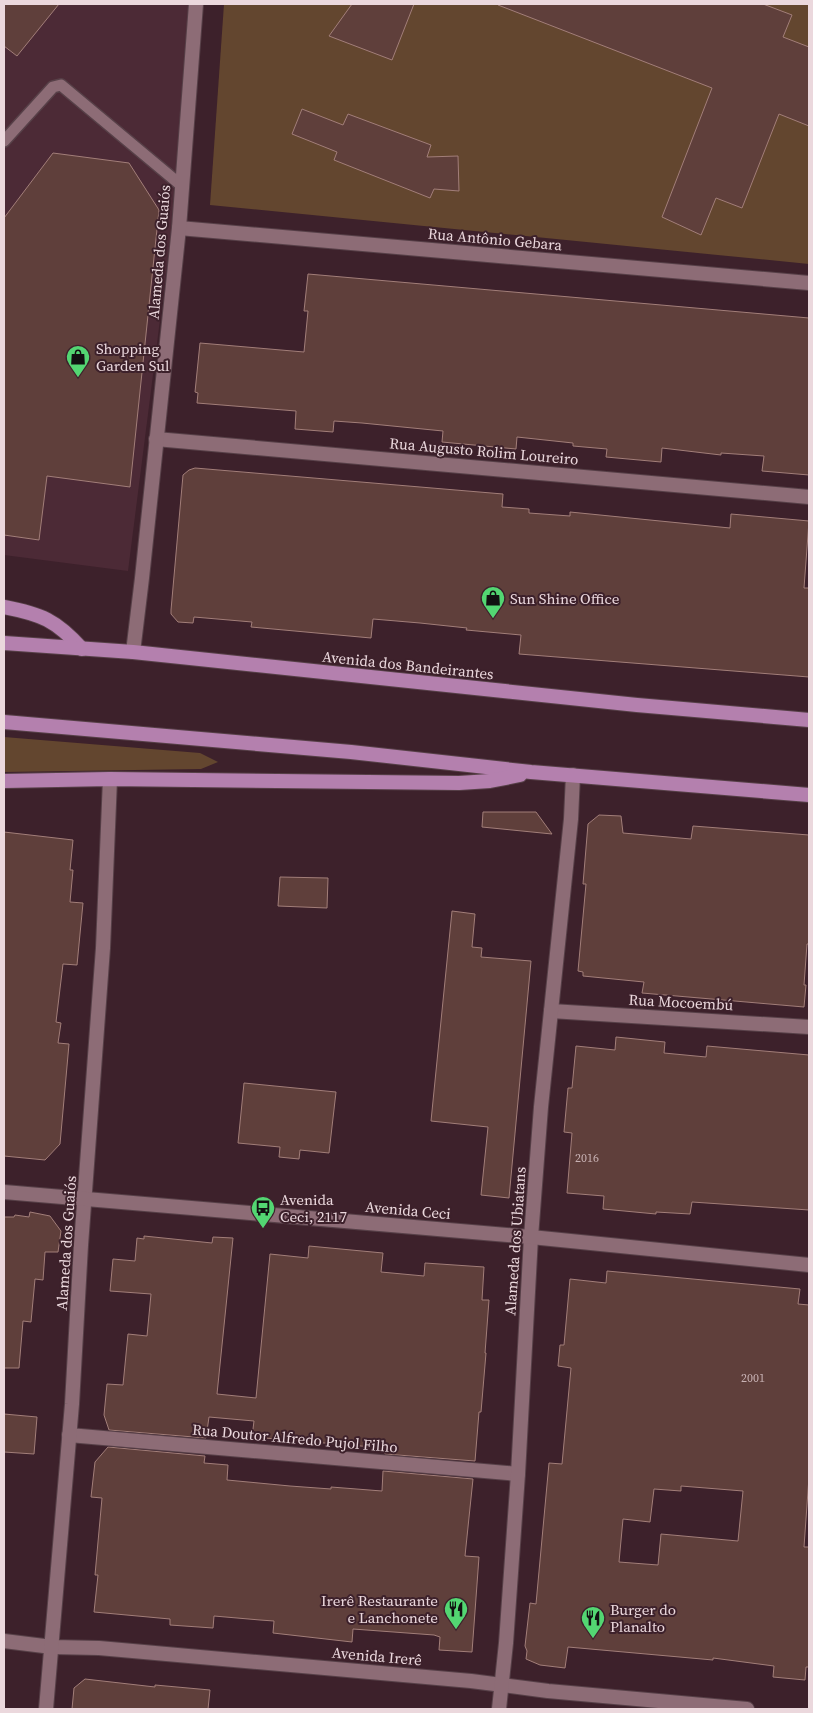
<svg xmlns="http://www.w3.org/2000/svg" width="813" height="1713" font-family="'Source Serif 4',serif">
	<rect width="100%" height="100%" fill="#3d212b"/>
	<path fill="#4c2a36" d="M 4,4 L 193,4 L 175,202 L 128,571 L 4,555 Z"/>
	<g fill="#63462f">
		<path d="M 224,4 L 809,4 L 809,264 L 210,205 Z"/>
		<path d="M 4,737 L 200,753 L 218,762 L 201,769 L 4,772 Z"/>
	</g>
	<g fill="#5f3f3b" stroke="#a27e79" fill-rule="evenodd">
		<path d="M 4,4 L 59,4 L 17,56 L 4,46 Z"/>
		<path d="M 352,4 L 414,4 L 392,60 L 329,36 Z"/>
		<path d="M 499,4 L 763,4 L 792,15 L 783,37 L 809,47 L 809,126 L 779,114 L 742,208 L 716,198 L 701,235 L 662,217 L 712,88 L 498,5 Z"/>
		<path d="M 302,109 L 343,125 L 348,114 L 431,145 L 427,157 L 458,156 L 459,191 L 434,189 L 430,198 L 334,160 L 337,152 L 292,134 Z"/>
		<path d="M 53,153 L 129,163 L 159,210 L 130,487 L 47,476 L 39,540 L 4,535 L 4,218 Z"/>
		<path d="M 308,274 L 809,318 L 809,475 L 762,471 L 764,456 L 721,453 L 721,455 L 662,448 L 661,462 L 606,457 L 607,449 L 573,446 L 573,443 L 517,437 L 516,449 L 442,442 L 443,431 L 362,423 L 334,421 L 333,432 L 295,429 L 296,411 L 197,403 L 198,393 L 195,392 L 200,343 L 304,352 L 308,311 L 304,311 Z"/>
		<path d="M 195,468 L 503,494 L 502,507 L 529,509 L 529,513 L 570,516 L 570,512 L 730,528 L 731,514 L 809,521 L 804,588 L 809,588 L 809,677 L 519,654 L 521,635 L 466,630 L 467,628 L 420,623 L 373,619 L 371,638 L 251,627 L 252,622 L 194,617 L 193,623 L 178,622 L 171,614 L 171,610 L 183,475 L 189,470 Z"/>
		<path d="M 483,812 L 536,812 L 552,834 L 482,827 Z"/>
		<path d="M 599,815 L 621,816 L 623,833 L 691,839 L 693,826 L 809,835 L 809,944 L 807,944 L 804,985 L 806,985 L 804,1007 L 642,993 L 644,982 L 583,976 L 583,972 L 578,971 L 586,884 L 583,884 L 588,824 Z"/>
		<path d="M 4,832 L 73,840 L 70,870 L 73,870 L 70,902 L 83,903 L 77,965 L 63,964 L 56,1022 L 61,1023 L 58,1043 L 69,1044 L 60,1144 L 45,1160 L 4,1156 Z"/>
		<path d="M 280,877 L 328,878 L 327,908 L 278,906 Z"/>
		<path d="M 452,911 L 475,914 L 472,947 L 482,948 L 481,957 L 531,961 L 509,1198 L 481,1195 L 488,1127 L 431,1121 Z"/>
		<path d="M 616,1037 L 665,1042 L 664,1053 L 706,1057 L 707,1046 L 809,1055 L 809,1210 L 692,1202 L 690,1214 L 656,1212 L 656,1214 L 603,1209 L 604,1196 L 567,1193 L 572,1133 L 564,1132 L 568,1088 L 572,1088 L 576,1046 L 615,1050 Z"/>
		<path d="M 244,1083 L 336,1092 L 329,1153 L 300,1150 L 299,1159 L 279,1157 L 280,1147 L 238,1143 Z"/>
		<path d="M 30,1212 L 50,1216 L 61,1231 L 58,1252 L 45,1252 L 43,1280 L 35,1279 L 31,1322 L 23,1321 L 19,1368 L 4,1368 L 4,1217 L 14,1217 L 15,1215 L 29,1217 Z"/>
		<path d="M 144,1236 L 212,1243 L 213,1237 L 233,1238 L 217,1394 L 256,1398 L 270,1254 L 308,1258 L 309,1246 L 383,1253 L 381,1272 L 424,1276 L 425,1263 L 484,1267 L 482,1300 L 489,1300 L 485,1353 L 486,1353 L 481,1412 L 479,1412 L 475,1461 L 385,1454 L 385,1448 L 252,1437 L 254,1421 L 209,1417 L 206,1438 L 109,1430 L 104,1415 L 107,1384 L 123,1385 L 128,1334 L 147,1336 L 151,1294 L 110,1291 L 113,1259 L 135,1261 L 137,1238 L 144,1239 Z"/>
		<path d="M 607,1271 L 800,1289 L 798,1304 L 809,1305 L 809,1477 L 804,1547 L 809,1547 L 809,1667 L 806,1667 L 805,1680 L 773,1677 L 774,1666 L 713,1658 L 713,1660 L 568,1647 L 565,1668 L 540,1665 L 526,1659 L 527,1651 L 525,1646 L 530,1603 L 536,1604 L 549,1463 L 562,1464 L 571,1368 L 558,1366 L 560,1345 L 564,1345 L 570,1279 L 606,1283 ZM 681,1486 L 743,1491 L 738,1541 L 661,1534 L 658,1565 L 619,1562 L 623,1519 L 650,1522 L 654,1489 L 681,1491 Z"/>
		<path d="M 4,1414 L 37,1417 L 34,1454 L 4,1452 Z"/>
		<path d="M 108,1447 L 205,1456 L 204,1463 L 228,1465 L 227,1480 L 290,1486 L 331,1489 L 331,1487 L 382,1491 L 383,1471 L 473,1479 L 465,1556 L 479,1557 L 472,1652 L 439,1650 L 440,1637 L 434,1635 L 353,1629 L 352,1642 L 273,1633 L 274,1621 L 260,1620 L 214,1616 L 213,1628 L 170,1625 L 170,1619 L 94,1612 L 98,1575 L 95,1575 L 102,1498 L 91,1497 L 95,1462 Z"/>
		<path d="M 85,1679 L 155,1687 L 155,1685 L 210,1690 L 208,1709 L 72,1709 L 74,1688 Z"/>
	</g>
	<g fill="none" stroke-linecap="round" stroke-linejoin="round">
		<g stroke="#574048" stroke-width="14">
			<path id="service" d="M 4,141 L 53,87 L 61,85 L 182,186"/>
		</g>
		<g stroke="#574048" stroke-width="16">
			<g id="minor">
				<path d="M 179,228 L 809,283"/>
				<path d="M 156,439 L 809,497"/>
				<path d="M 133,652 L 142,578 L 179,228 L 196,4"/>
				<path d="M 551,1011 L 809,1027"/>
				<path d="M 69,1435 L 518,1474"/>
				<path d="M 4,1641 L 52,1647 L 99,1648 L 471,1681 L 548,1691 L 747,1709"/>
				<path d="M 46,1709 L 72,1404 L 81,1245 L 103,948 L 110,779"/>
				<path d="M 499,1709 L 506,1643 L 518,1474 L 531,1237 L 541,1107 L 571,819 L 573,775"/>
			</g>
		</g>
		<g stroke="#574048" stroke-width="16">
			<path id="tertiary" d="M 4,1192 L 531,1237 L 809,1265"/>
		</g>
		<g stroke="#574048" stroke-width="16">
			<g id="trunk">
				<path d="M 4,607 C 41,614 56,620 82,649"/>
				<path d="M 4,643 L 133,652 L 637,705 L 809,720"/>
				<path d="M 4,722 L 351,752 L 531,772 L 809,795"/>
				<path d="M 4,781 L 110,779 L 459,783 L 490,781 L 520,775"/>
			</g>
		</g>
		<use href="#service" stroke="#8d6c76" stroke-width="11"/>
		<use href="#minor" stroke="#8d6c76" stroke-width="14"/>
		<use href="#tertiary" stroke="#8d6c76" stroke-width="14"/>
		<use href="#trunk" stroke="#b480ae" stroke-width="14"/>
	</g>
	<defs>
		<g id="shop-pin" transform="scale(1.25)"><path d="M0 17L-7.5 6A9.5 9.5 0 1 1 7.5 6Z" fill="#53d672" stroke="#3d212b"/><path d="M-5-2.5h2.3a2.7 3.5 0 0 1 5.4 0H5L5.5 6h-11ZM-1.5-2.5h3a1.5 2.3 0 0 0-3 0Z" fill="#111"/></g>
		<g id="bus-pin" transform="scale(1.25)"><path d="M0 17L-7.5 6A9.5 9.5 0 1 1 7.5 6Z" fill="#53d672" stroke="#3d212b"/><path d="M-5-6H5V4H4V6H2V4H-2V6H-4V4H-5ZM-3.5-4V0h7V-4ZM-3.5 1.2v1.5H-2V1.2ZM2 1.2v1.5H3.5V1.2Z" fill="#111"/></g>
		<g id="restaurant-pin" transform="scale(1.25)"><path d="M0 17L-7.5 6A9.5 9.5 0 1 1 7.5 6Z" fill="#53d672" stroke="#3d212b"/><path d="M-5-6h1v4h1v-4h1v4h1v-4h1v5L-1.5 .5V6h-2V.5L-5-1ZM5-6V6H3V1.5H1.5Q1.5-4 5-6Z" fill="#111"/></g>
	</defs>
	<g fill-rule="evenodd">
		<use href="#shop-pin" x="78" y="357"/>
		<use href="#shop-pin" x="493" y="598"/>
		<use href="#bus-pin" x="263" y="1208"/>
		<use href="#restaurant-pin" x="456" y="1609"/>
		<use href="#restaurant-pin" x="593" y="1618"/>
	</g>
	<g text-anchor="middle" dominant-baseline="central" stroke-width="4" stroke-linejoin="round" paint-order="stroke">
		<g font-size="12" fill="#c8b2b4">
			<text x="587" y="1158">2016</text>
			<text x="753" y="1378">2001</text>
		</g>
		<g font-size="15" fill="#ebd8dd" stroke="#3d212b">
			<text transform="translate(495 239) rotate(5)">Rua Antônio Gebara</text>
			<text transform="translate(159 252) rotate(-85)">Alameda dos Guaiós</text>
			<text transform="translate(484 451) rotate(5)">Rua Augusto Rolim Loureiro</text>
			<text transform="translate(408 665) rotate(6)">Avenida dos Bandeirantes</text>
			<text transform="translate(681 1002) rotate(3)">Rua Mocoembú</text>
			<text transform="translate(408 1210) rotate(5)">Avenida Ceci</text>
			<text transform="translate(515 1241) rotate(-86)">Alameda dos Ubiatans</text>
			<text transform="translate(66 1243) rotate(-86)">Alameda dos Guaiós</text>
			<text transform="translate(295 1438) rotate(5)">Rua Doutor Alfredo Pujol Filho</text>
			<text transform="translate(377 1656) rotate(5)">Avenida Irerê</text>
		</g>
		<g font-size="15" fill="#ebd8dd" stroke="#3d212b" text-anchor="start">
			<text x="96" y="348">Shopping<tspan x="96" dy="17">Garden Sul</tspan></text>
			<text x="510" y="598">Sun Shine Office</text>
			<text x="280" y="1199">Avenida<tspan x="280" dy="17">Ceci, 2117</tspan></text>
			<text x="438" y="1600" text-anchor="end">Irerê Restaurante<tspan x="438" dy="17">e Lanchonete</tspan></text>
			<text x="610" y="1609">Burger do<tspan x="610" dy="17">Planalto</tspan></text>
		</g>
	</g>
	<rect width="813" height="1713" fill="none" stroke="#ebd8dd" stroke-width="10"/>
</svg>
